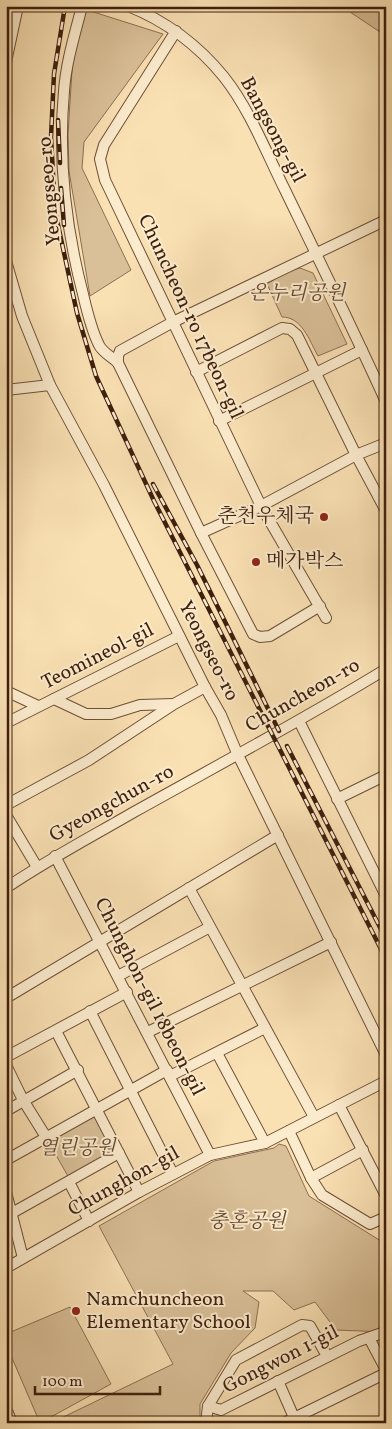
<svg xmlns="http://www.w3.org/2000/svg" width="392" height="1429" font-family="Vollkorn,'Noto Serif KR',serif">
	<rect width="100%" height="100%" fill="#fae1b4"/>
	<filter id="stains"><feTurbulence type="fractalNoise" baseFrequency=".004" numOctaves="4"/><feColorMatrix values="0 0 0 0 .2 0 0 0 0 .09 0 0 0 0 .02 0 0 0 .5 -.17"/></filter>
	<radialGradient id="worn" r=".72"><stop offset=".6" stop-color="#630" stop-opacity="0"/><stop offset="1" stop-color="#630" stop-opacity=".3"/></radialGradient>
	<g fill="#dac098" stroke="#8c7052">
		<path d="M 341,6 L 386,6 L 386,36 Z"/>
		<path d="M 84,9 L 163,34 L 84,142 L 82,168 L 131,270 L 90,296 L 69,171 L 68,134 L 74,38 Z"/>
		<path d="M 300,268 L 313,273 L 347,344 L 318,356 C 309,340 302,317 282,317 L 267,284 L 288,271 Z"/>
		<path d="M 97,1115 L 116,1151 L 69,1178 L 48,1141 Z"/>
		<path d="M 279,1144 L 286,1146 L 309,1196 L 384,1243 L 386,1247 L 386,1332 L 336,1330 L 315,1302 L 294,1310 L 273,1291 L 243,1291 L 259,1302 L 255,1328 L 231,1353 L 200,1404 L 200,1423 L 51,1423 L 173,1364 L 99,1226 L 214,1161 L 274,1148 Z"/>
		<path d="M 70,1307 L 111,1384 L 40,1423 L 6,1344 L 6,1334 Z"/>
	</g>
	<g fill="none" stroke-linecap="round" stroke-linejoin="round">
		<g stroke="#6d5037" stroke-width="12">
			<g id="minor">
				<path d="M 82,6 C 75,34 66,62 64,91 C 58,158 66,229 83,294 C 87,311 91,329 99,345 C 102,352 112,357 118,363"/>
				<path d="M 128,6 C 166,21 198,45 224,77 C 250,110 266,152 285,190 C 319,260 354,331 386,402"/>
				<path d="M 176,31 L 104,145 L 100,159 L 105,180 L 261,506 L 326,618"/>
				<path d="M 6,62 L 18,6"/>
				<path d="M 6,261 L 22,316 L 50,385 L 104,485 L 205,687 L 221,715 L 237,753 L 386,1055"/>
				<path d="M 196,372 L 282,328 L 290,329 L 297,335 L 356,455 L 386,511"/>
				<path d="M 6,390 L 50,385"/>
				<path d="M 219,421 L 362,350"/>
				<path d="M 201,533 L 261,506 L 356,455 L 386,443"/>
				<path d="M 320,606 L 270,636 L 260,637 L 253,634 L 201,533 L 118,363 L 118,356 L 120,351 L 173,322 L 386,220"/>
				<path d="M 6,691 L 38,706"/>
				<path d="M 54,699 L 86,714 L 111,714 L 140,705 L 173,704"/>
				<path d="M 299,721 L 386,896"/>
				<path d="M 6,723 L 179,636"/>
				<path d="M 337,799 L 386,775"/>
				<path d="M 6,805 L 89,760 L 174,704 L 205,687"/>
				<path d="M 6,815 L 37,867"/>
				<path d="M 55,856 L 210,1155"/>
				<path d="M 6,888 C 47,860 91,837 134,812 C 218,765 303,720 386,669"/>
				<path d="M 189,888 L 314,1117"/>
				<path d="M 118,976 L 210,927"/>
				<path d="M 6,998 L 278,835"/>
				<path d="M 90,1011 L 173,1174"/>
				<path d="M 56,1031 L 139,1192"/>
				<path d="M 148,1032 L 331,942"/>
				<path d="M 217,1053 L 265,1143"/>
				<path d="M 6,1057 L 127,992"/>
				<path d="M 6,1065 L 23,1100 L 46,1137"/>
				<path d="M 170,1076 L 265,1028"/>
				<path d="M 339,1105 L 386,1196"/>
				<path d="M 6,1111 L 78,1070"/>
				<path d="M 289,1131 L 311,1178 L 322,1195 L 370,1224 L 386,1217"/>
				<path d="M 6,1160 L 167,1070"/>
				<path d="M 311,1178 L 363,1150"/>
				<path d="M 69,1182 L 89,1221"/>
				<path d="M 6,1192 L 23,1258"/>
				<path d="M 12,1213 L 119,1153"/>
				<path d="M 6,1268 L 139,1192 L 210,1155 L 265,1143 L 386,1081"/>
				<path d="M 369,1338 L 386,1370"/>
				<path d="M 278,1381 L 296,1422"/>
				<path d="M 208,1406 L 221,1410 L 359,1341 L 382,1333 L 386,1334"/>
				<path d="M 6,1408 L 12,1423"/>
				<path d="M 206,1423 L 208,1406 L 236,1360 L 302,1325 L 310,1326 L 327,1356"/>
				<path d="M 284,1423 L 386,1373"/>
			</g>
		</g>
		<use href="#minor" stroke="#fcecce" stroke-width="10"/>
		<g stroke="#3e1f0d" stroke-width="4.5">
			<g id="rail">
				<path d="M 65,6 L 54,74 L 51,137 L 55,211 L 77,313 L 96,376 L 154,501 L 386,959"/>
				<path d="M 58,120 L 60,163"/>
				<path d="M 61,188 L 64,225"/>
				<path d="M 153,484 L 197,565 L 279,731"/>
				<path d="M 287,746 L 386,939"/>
			</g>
		</g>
		<use href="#rail" stroke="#fcecce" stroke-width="2.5" stroke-dasharray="8" stroke-linecap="butt"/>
	</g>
	<g fill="#8f2418" stroke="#fcecce" stroke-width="2">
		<circle cx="324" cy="517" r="5"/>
		<circle cx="256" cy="562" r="5"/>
		<circle cx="76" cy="1311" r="5"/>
	</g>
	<g text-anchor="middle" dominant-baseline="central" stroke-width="4" stroke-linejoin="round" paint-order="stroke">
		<g font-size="20" fill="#3e1f0d" stroke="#fcecce">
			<text transform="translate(272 130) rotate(62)">Bangsong-gil</text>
			<text transform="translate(50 191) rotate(-95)">Yeongseo-ro</text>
			<text transform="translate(190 317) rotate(65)">Chuncheon-ro 17beon-gil</text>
			<text transform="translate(208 651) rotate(63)">Yeongseo-ro</text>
			<text transform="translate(98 657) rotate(-27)">Teomineol-gil</text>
			<text transform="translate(303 696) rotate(-30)">Chuncheon-ro</text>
			<text transform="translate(112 804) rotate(-29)">Gyeongchun-ro</text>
			<text transform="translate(149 997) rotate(63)">Chunghon-gil 18beon-gil</text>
			<text transform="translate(124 1182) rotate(-29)">Chunghon-gil</text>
			<text transform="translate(281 1360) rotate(-27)">Gongwon 1-gil</text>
		</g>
		<g font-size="20" font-style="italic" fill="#654730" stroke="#fcecce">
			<text x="297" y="294">온누리공원</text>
			<text x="77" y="1149">열린공원</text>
			<text x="247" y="1222">충혼공원</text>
		</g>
		<g font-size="20" fill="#3e1f0d" stroke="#fcecce" text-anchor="start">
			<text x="314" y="517" text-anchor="end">춘천우체국</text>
			<text x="266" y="562">메가박스</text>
			<text x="86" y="1300">Namchuncheon<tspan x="86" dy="23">Elementary School</tspan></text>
		</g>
	</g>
	<rect width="392" height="1429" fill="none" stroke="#fae1b4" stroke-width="25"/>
	<rect x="8" y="8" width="377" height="1414" fill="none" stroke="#3e1f0d" stroke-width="2.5"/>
	<rect x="12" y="12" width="367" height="1404" fill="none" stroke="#3e1f0d"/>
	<path d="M35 1386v8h125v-8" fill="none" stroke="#3e1f0d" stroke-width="2.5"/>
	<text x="42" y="1386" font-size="15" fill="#3e1f0d" stroke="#fcecce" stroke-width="4" paint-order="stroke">100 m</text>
	<rect width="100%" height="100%" filter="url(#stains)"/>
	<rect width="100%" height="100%" fill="url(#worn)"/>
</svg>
